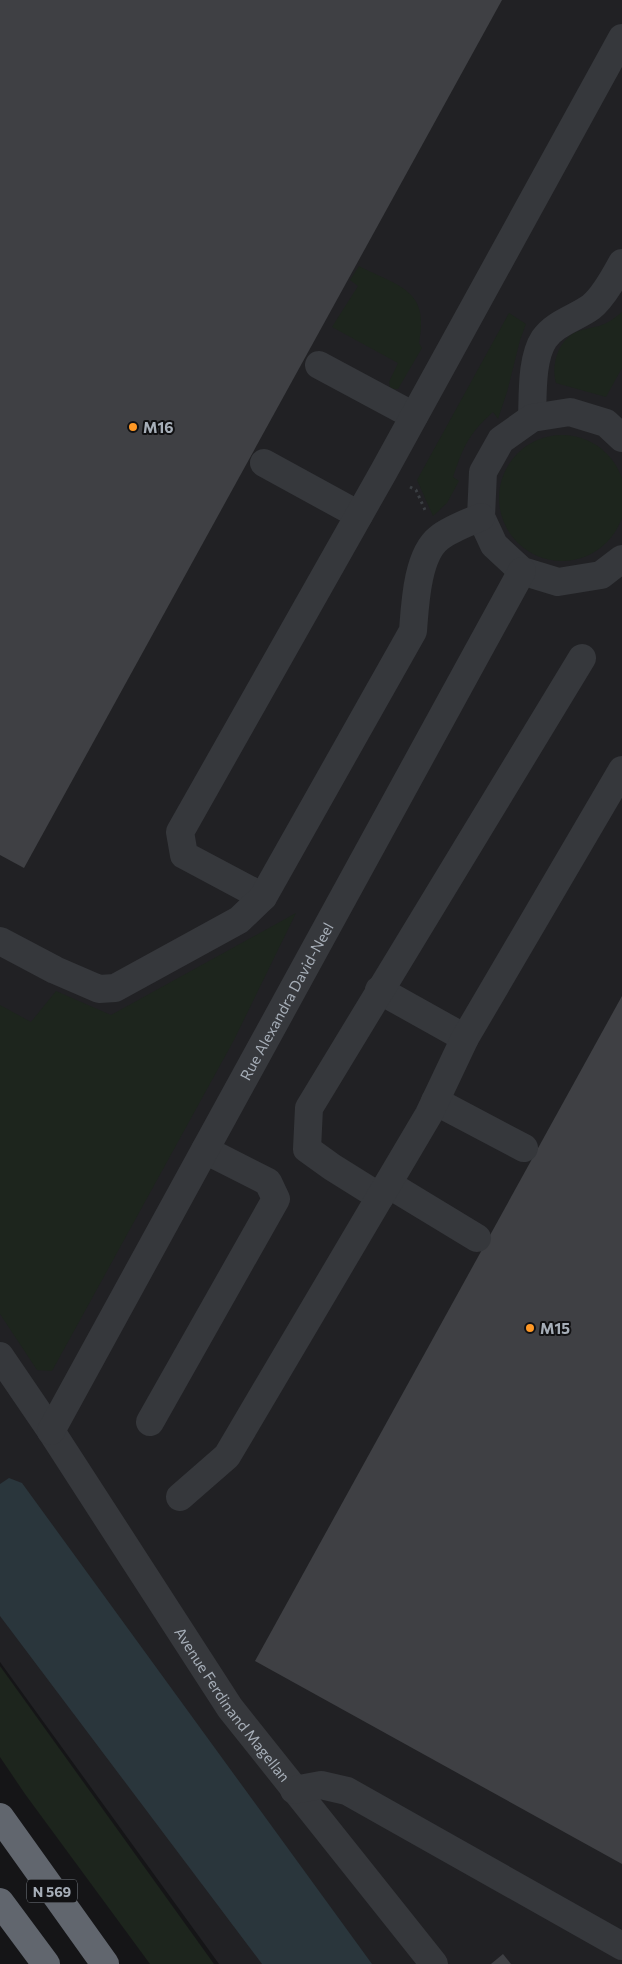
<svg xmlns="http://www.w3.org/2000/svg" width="622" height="1964" font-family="Commissioner,sans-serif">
	<rect width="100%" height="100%" fill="#151517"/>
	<path fill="#212124" d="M 0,0 L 622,0 L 622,1964 L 219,1964 L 0,1662 Z"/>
	<g fill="#1d251d">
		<path d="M 359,266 C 399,287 430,289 419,343 L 422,348 L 398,389 L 394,389 L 390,387 L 389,382 L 398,363 L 332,327 L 358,286 L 350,280 Z"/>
		<path d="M 622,312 L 622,368 L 606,397 L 556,383 C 551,364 558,341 576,332 C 583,329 592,328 599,326 C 608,323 615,318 622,312 Z"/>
		<path d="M 509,313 L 526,324 L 520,340 L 507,392 L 498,419 L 493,412 C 468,435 464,445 453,477 L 459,481 L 447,503 L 433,516 L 417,480 Z"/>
		<circle cx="562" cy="498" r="63"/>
		<path d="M 296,913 L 234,1040 L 52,1371 L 37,1370 L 0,1314 L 0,1005 L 31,1022 L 56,991 L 111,1015 Z"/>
		<path d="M 0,1666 L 214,1964 L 150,1964 L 25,1794 L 0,1757 Z"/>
	</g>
	<path fill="#2a363c" d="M 9,1478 L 22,1483 L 372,1964 L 262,1964 L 0,1616 L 0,1484 Z"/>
	<g fill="#3f4044">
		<path d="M 0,0 L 502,0 L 24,868 L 0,855 Z"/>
		<path d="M 622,996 L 622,1864 L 255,1661 Z"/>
		<path d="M 503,1954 L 511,1964 L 491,1964 Z"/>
	</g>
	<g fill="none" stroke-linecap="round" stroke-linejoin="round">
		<path stroke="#3b3f43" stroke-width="3" stroke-dasharray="2.5 4" stroke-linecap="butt" d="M 410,487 L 416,490 L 425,510"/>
		<g stroke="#36383c" stroke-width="28">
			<path d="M 319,365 L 414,416"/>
			<path d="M 532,418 C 533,395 531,359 544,339 C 555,323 576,318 591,307 C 603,298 615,276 622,263"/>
			<path d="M 622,438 L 606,423 L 570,412 L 532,418 L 501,440 L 483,472 L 481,517 L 494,545 L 522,571 L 558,582 L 601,575 L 622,559"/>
			<path d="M 264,463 L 359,515"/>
			<path d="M 263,897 L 184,855 L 180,832 L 384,471 L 622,38"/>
			<path d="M 0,941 L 55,970 L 99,989 L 115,988 L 239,920 L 263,897 L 413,631 C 415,605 417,555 439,538 C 450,529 467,523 481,517"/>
			<path d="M 379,990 L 465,1038"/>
			<path d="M 435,1101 L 524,1148"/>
			<path d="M 388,1184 L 477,1238"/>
			<path d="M 380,1197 L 332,1167 L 307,1149 L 309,1108 L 582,658"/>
			<path id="s1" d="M 0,1356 L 51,1431 L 230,1708 L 434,1964"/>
			<path d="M 150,1422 L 276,1199 L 268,1182 L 205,1150"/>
			<path id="s2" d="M 51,1431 L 522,571"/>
			<path d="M 180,1497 L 227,1456 L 429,1114 L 465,1038 L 622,770"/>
			<path d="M 294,1790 L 321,1785 L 347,1791 L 622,1946"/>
		</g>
		<g stroke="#61666e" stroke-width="28">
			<path d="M 0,1817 L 105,1964"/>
			<path d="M 0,1902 L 46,1964"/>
		</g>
	</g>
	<g fill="#ff9825" stroke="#101012" stroke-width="2">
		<circle cx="133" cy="427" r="5"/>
		<circle cx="530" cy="1328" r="5"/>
	</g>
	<g text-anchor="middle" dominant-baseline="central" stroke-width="4" stroke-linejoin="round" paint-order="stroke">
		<rect fill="#101012" stroke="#797f86" stroke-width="1" x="27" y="1879.5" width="50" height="23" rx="4"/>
		<g font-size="14" font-weight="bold" fill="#a6aeb8">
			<text x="52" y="1891">N 569</text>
		</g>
		<g font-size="15" font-weight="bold" fill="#a6aeb8" stroke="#101012" text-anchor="start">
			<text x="143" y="427">M16</text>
			<text x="540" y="1328">M15</text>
		</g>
		<g font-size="15" fill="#a6aeb8" stroke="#101012">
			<text stroke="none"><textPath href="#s2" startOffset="490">Rue Alexandra David-Neel</textPath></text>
			<text stroke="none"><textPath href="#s1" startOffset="419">Avenue Ferdinand Magellan</textPath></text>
		</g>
	</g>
</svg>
